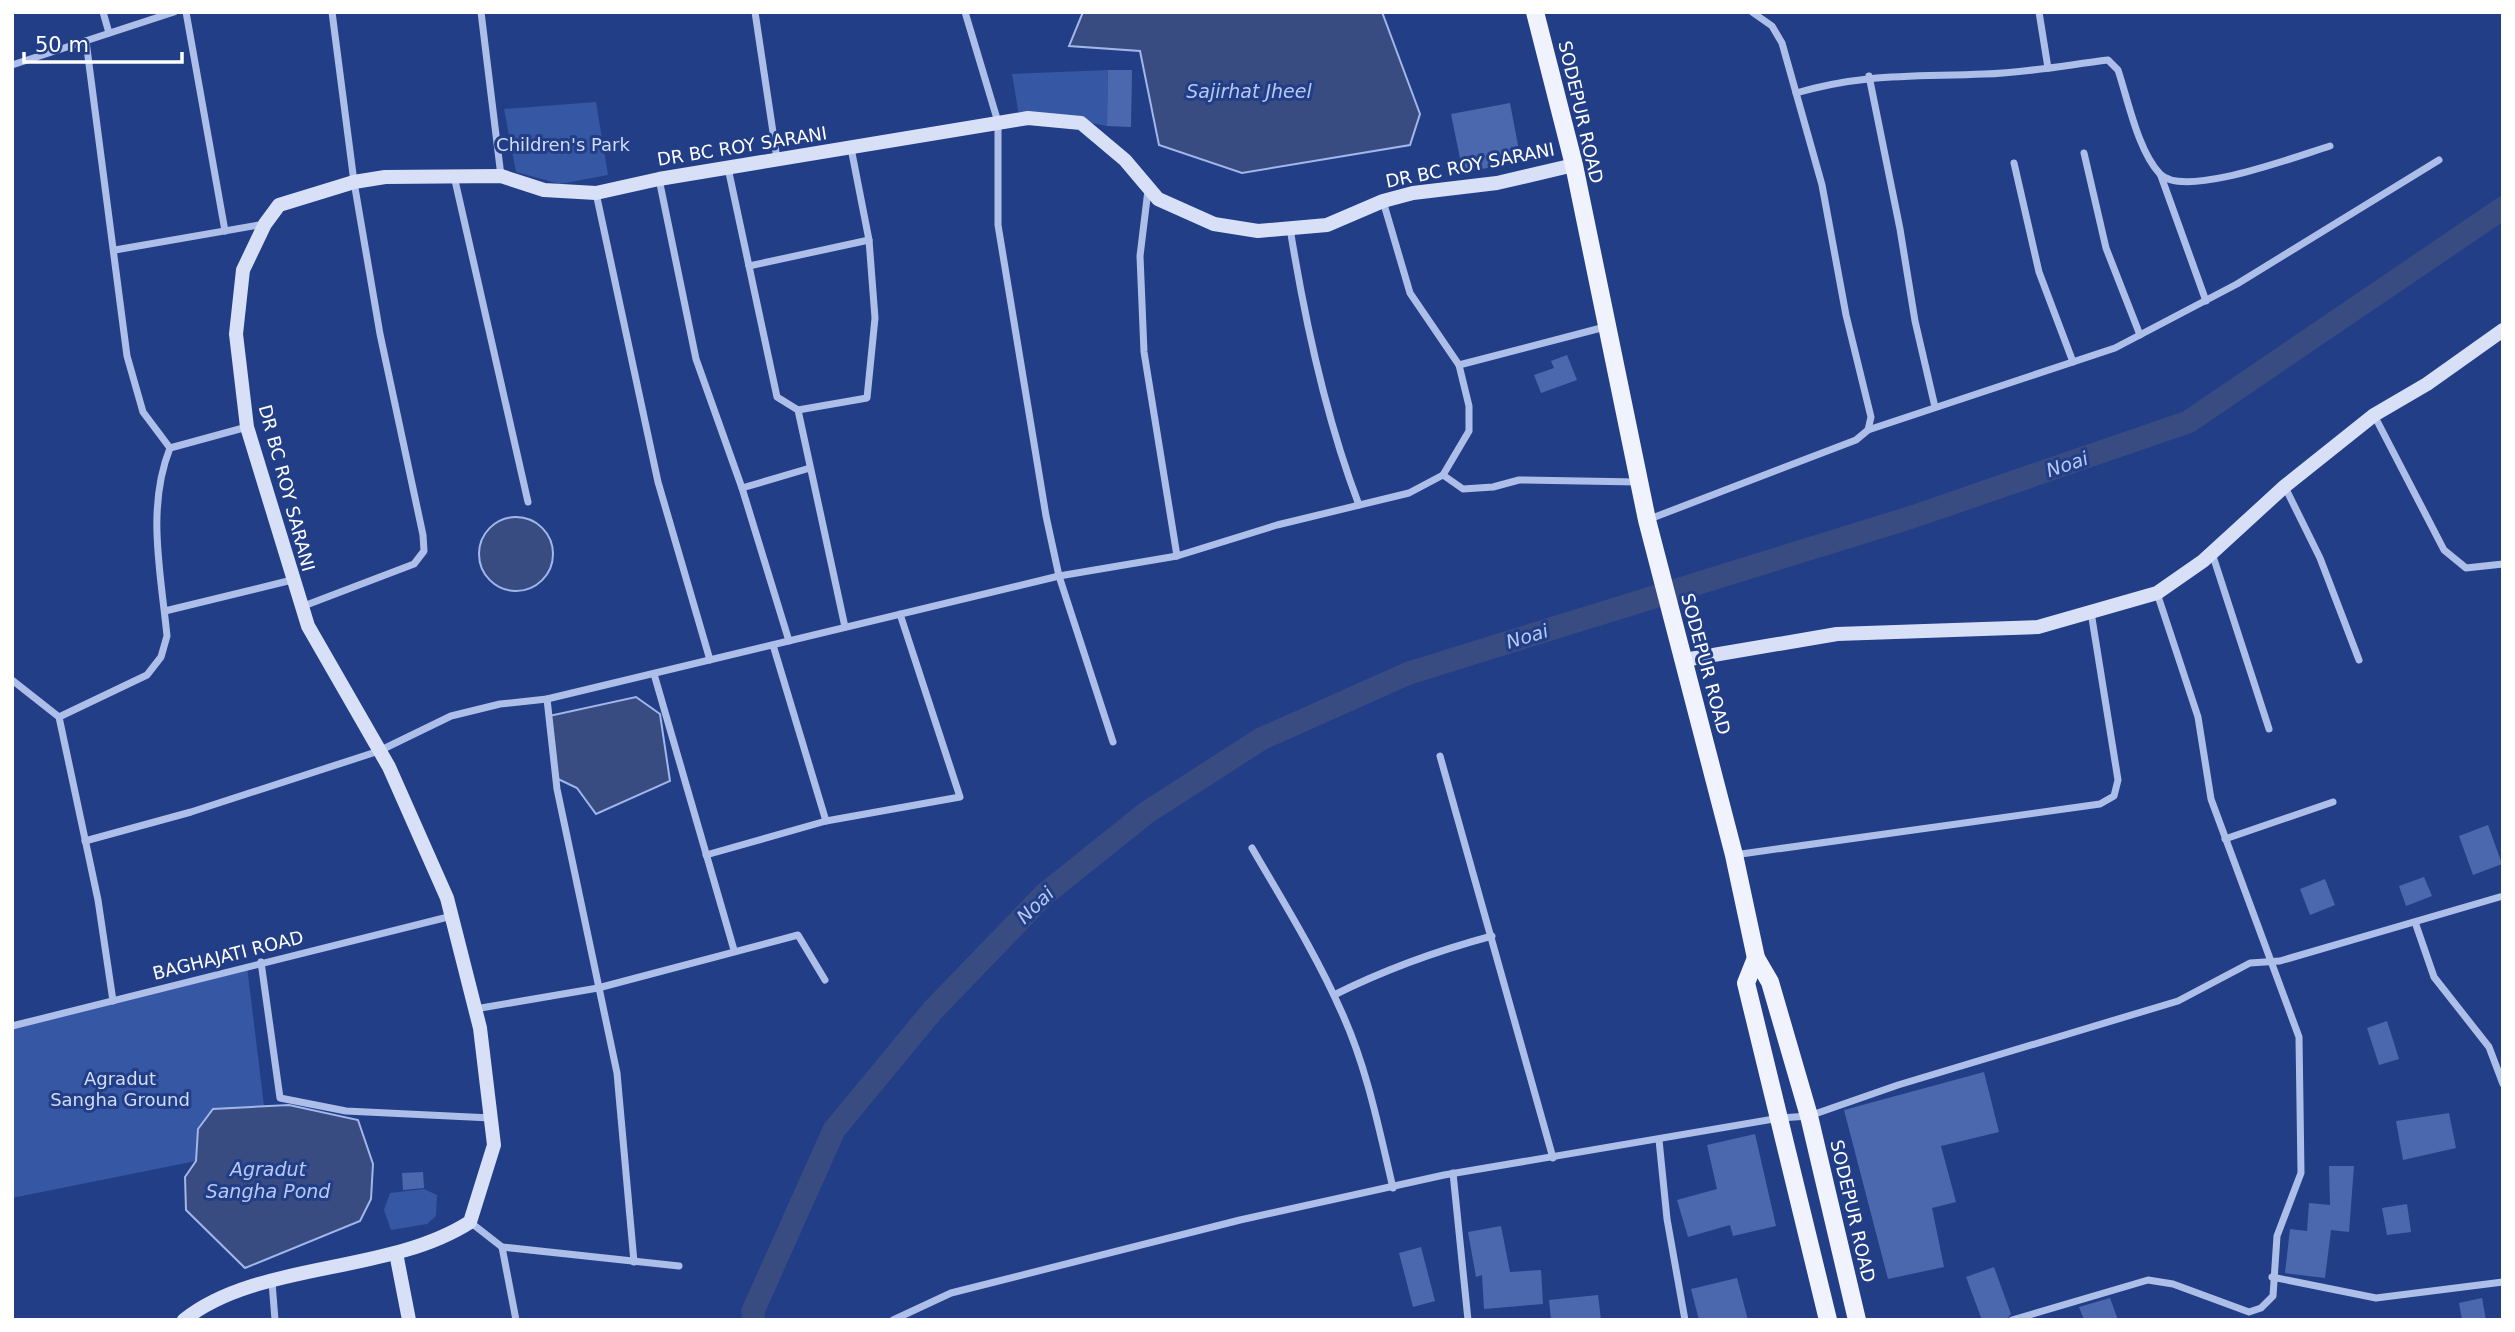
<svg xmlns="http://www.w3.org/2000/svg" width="2515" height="1332" font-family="'DejaVu Sans',sans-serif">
	<rect width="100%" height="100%" fill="#223e87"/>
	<g fill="#3657a4">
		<path d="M 1108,70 L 1107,126 L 1057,117 L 1019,116 L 1012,74 Z"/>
		<path d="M 596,102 L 608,175 L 560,184 L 516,172 L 504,109 Z"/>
		<path d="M 247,966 L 264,1106 L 213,1109 L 198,1129 L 196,1161 L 12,1198 L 12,1026 Z"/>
		<path d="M 424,1189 L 437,1195 L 436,1216 L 427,1224 L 391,1230 L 384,1210 L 390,1193 Z"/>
	</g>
	<g fill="#384c82" stroke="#a1b7ea" stroke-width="2">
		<path d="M 1083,12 L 1382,12 L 1420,114 L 1410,145 L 1242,173 L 1159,145 L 1140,51 L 1069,46 Z"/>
		<circle cx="516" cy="554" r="37"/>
		<path d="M 636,697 L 660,714 L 670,781 L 596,814 L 577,788 L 556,778 L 549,716 Z"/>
		<path d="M 289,1105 L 358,1120 L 373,1164 L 371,1199 L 360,1221 L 245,1268 L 186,1210 L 185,1177 L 196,1161 L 198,1129 L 213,1109 Z"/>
	</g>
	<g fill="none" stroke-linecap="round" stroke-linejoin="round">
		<path stroke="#384c82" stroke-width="23" d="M 753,1320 L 753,1311 L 834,1130 L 933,1010 L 1045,894 L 1146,813 L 1261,739 L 1409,673 L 1912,517 L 2188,422 L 2503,208"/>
	</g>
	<g fill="#4b68af">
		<path d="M 1108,70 L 1132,70 L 1131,127 L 1107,126 Z"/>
		<path d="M 1510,103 L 1521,161 L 1463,173 L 1451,114 Z"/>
		<path d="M 1567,355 L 1577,380 L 1541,393 L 1534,375 L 1554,368 L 1551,361 Z"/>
		<path d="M 2488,825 L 2502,864 L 2473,875 L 2459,836 Z"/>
		<path d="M 2424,877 L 2432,896 L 2406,906 L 2399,886 Z"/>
		<path d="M 2325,879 L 2335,905 L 2310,915 L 2300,889 Z"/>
		<path d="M 2387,1021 L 2399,1059 L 2379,1065 L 2367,1028 Z"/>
		<path d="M 1984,1072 L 1999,1132 L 1941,1146 L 1956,1202 L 1932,1208 L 1944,1267 L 1888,1279 L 1844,1110 Z"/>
		<path d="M 2449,1113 L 2456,1148 L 2403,1160 L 2396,1121 Z"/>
		<path d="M 1755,1134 L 1776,1226 L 1733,1236 L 1730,1225 L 1688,1237 L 1677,1200 L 1717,1189 L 1707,1145 Z"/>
		<path d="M 2329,1166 L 2354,1166 L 2349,1232 L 2331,1230 L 2325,1278 L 2285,1273 L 2290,1229 L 2307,1231 L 2309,1203 L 2330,1205 Z"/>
		<path d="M 423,1172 L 424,1188 L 403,1190 L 402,1173 Z"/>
		<path d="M 2407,1204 L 2411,1232 L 2387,1235 L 2382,1208 Z"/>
		<path d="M 1501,1226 L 1510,1272 L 1541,1270 L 1543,1304 L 1484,1309 L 1482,1275 L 1476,1277 L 1468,1232 Z"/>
		<path d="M 1421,1247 L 1435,1301 L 1413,1307 L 1399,1253 Z"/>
		<path d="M 1994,1267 L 2011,1314 L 2006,1320 L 1982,1320 L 1966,1277 Z"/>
		<path d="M 1737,1278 L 1748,1320 L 1699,1320 L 1691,1289 Z"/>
		<path d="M 1598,1295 L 1601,1320 L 1551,1320 L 1549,1300 Z"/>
		<path d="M 2110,1298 L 2118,1320 L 2084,1320 L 2079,1307 Z"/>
		<path d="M 2482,1298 L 2486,1320 L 2462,1320 L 2459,1303 Z"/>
	</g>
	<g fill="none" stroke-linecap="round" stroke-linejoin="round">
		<g stroke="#adbfe9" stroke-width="7">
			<path d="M 103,12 L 109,33"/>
			<path d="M 186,12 L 225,231"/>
			<path d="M 481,12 L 501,176"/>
			<path d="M 755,12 L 777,159"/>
			<path d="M 965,12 L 998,122 L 998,225 L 1046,516 L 1059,576 L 1113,742"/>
			<path d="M 2039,12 L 2048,68"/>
			<path d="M 86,41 L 127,356 L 143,412 L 170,448"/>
			<path d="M 12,65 L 174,12"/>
			<path d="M 1869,76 L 1900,229 L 1915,321 L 1935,407"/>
			<path d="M 1796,93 C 1865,73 1914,77 1984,74 C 2025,73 2067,65 2108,60 L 2118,70 C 2128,100 2138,151 2160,174 C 2184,199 2297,156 2330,146"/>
			<path d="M 2084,153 L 2106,248 L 2140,335"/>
			<path d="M 2014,163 L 2039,272 L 2073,362"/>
			<path d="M 728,168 L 777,397 L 798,410 L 867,398 L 875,318 L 869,240 L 851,148"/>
			<path d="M 454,176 L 528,502"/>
			<path d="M 2161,176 L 2206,301"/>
			<path d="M 659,179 L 696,359 L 742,488 L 789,641"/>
			<path d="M 1148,190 L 1140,256 L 1144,352 L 1177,556 L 1277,525 L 1409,493 L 1443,475 L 1469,431 L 1469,406 L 1459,365"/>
			<path d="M 596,193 L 658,482 L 710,660"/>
			<path d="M 1383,201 L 1410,293 L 1459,365 L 1605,327"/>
			<path d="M 1290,228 C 1305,322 1325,416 1359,505"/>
			<path d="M 115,250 L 265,224"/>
			<path d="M 749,266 L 869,240"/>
			<path d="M 798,410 L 845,627"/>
			<path d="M 2374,415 L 2444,550 L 2466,568 L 2503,564"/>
			<path d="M 1868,430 L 2115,348 L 2237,284 L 2439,160"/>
			<path d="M 1443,475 L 1463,489 L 1493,487 L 1519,480 L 1638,482"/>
			<path d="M 2285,487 L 2320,558 L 2359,660"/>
			<path d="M 742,488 L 810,468"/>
			<path d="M 1647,520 L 1856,440 L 1868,430 L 1871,417 L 1846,315 L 1822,185 L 1782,43 L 1772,26 L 1752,12"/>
			<path d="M 2212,553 L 2269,729"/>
			<path d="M 301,607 L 414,564 L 424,551 L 423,535 L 380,334 L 354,182 L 332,12"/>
			<path d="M 165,611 L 292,580"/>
			<path d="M 773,645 L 826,821"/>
			<path d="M 654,674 L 734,950"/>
			<path d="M 12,680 L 59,717 L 98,900 L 113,1001"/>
			<path d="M 547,699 L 557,789 L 617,1073 L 634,1262"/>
			<path d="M 59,717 L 147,675 L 161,657 L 167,636 C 161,574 146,508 170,448 L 247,427"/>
			<path d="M 1440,756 L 1553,1158"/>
			<path d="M 2225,839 L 2333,802"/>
			<path d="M 85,841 L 191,812 L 379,751 L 451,716 L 500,704 L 547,699 L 1059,576 L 1177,556"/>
			<path d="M 1252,848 C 1284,903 1317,956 1342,1013 C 1367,1068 1379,1129 1393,1188"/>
			<path d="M 706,855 L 826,821 L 960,797 L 900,614"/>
			<path d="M 1734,855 L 2100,804 L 2114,796 L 2118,780 L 2091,612"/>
			<path d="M 2415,922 L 2434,977 L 2489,1047 L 2503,1084"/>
			<path d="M 261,962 L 280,1098 L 346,1111 L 491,1118"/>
			<path d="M 1334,995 C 1386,969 1436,951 1492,936"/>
			<path d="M 475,1009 L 598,988 L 798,935 L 825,980"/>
			<path d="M 12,1026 L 452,916"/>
			<path d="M 1659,1140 L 1667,1219 L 1685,1320"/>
			<path d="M 1453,1173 L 1468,1320"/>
			<path d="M 470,1222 L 502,1247 L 679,1266"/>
			<path d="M 502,1247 L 516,1320"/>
			<path d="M 2272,1277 L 2376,1298 L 2503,1282"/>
			<path d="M 272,1282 L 275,1320"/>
			<path d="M 893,1320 L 951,1293 L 1240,1220 L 1444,1175 L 1780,1118 L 1809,1116 L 1898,1085 L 2178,1001 L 2250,963 L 2280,961 L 2503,896"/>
			<path d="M 2012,1320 L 2148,1280 L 2173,1284 L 2249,1312 L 2261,1308 L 2273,1296 L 2277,1236 L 2301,1173 L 2299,1037 L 2211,799 L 2198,717 L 2157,593"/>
		</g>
		<g stroke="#d8e0f7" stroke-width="14">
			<path d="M 1684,660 L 1837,634 L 2038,627 L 2157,593 L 2203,561 L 2285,486 L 2374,415 L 2427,384 L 2503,330"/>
			<path d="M 396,1253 L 409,1320"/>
			<path d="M 184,1320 C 257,1261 388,1275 470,1222 L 494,1145 L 480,1028 L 447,898 L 389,767 L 308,626 L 247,427 L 236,334 L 243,270 L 265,224 L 279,205 L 354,182 L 385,177 L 501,176 L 544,190 L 596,193 L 659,179 L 1028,118 L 1081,123 L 1125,160 L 1158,199 L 1214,224 L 1258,231 L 1327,225 L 1383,201 L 1413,193 L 1497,183 L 1574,165"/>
		</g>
		<g stroke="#f0f3fe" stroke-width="18">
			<path d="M 1535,12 L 1574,165 L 1647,520 L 1734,855 L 1756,958 L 1770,982 L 1809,1116 L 1857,1320"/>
			<path d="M 1756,958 L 1746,983 L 1828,1320"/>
		</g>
	</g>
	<g text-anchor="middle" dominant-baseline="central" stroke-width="6" stroke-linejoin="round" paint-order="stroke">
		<g font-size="18" fill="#fff" stroke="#223e87">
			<text transform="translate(1581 112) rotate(77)">SODEPUR ROAD</text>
			<text transform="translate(742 146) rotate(-9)">DR BC ROY SARANI</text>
			<text transform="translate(1470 165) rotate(-11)">DR BC ROY SARANI</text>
			<text transform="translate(287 488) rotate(75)">DR BC ROY SARANI</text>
			<text transform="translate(1706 664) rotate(75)">SODEPUR ROAD</text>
			<text transform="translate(228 955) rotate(-14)">BAGHAJATI ROAD</text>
			<text transform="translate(1853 1211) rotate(77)">SODEPUR ROAD</text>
		</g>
		<g font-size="18" fill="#d1dcf7" stroke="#223e87">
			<text x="563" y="144">Children's Park</text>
			<text x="120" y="1078">Agradut<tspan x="120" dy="21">Sangha Ground</tspan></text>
		</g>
		<g font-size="19" font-style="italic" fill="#b8c9f1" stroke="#223e87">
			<text x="1249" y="91">Sajirhat Jheel</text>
			<text transform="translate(2067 464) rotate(-19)">Noai</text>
			<text transform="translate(1527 636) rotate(-17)">Noai</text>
			<text transform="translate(1035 905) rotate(-44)">Noai</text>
			<text x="268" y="1169">Agradut<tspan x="268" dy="22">Sangha Pond</tspan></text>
		</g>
	</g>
	<rect width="2515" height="1332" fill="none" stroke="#ffffff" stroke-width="28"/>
	<path d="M24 52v10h158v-10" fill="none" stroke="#ffffff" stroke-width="3.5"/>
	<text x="35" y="52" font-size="21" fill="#ffffff" stroke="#223e87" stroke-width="5" paint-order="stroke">50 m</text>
</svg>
